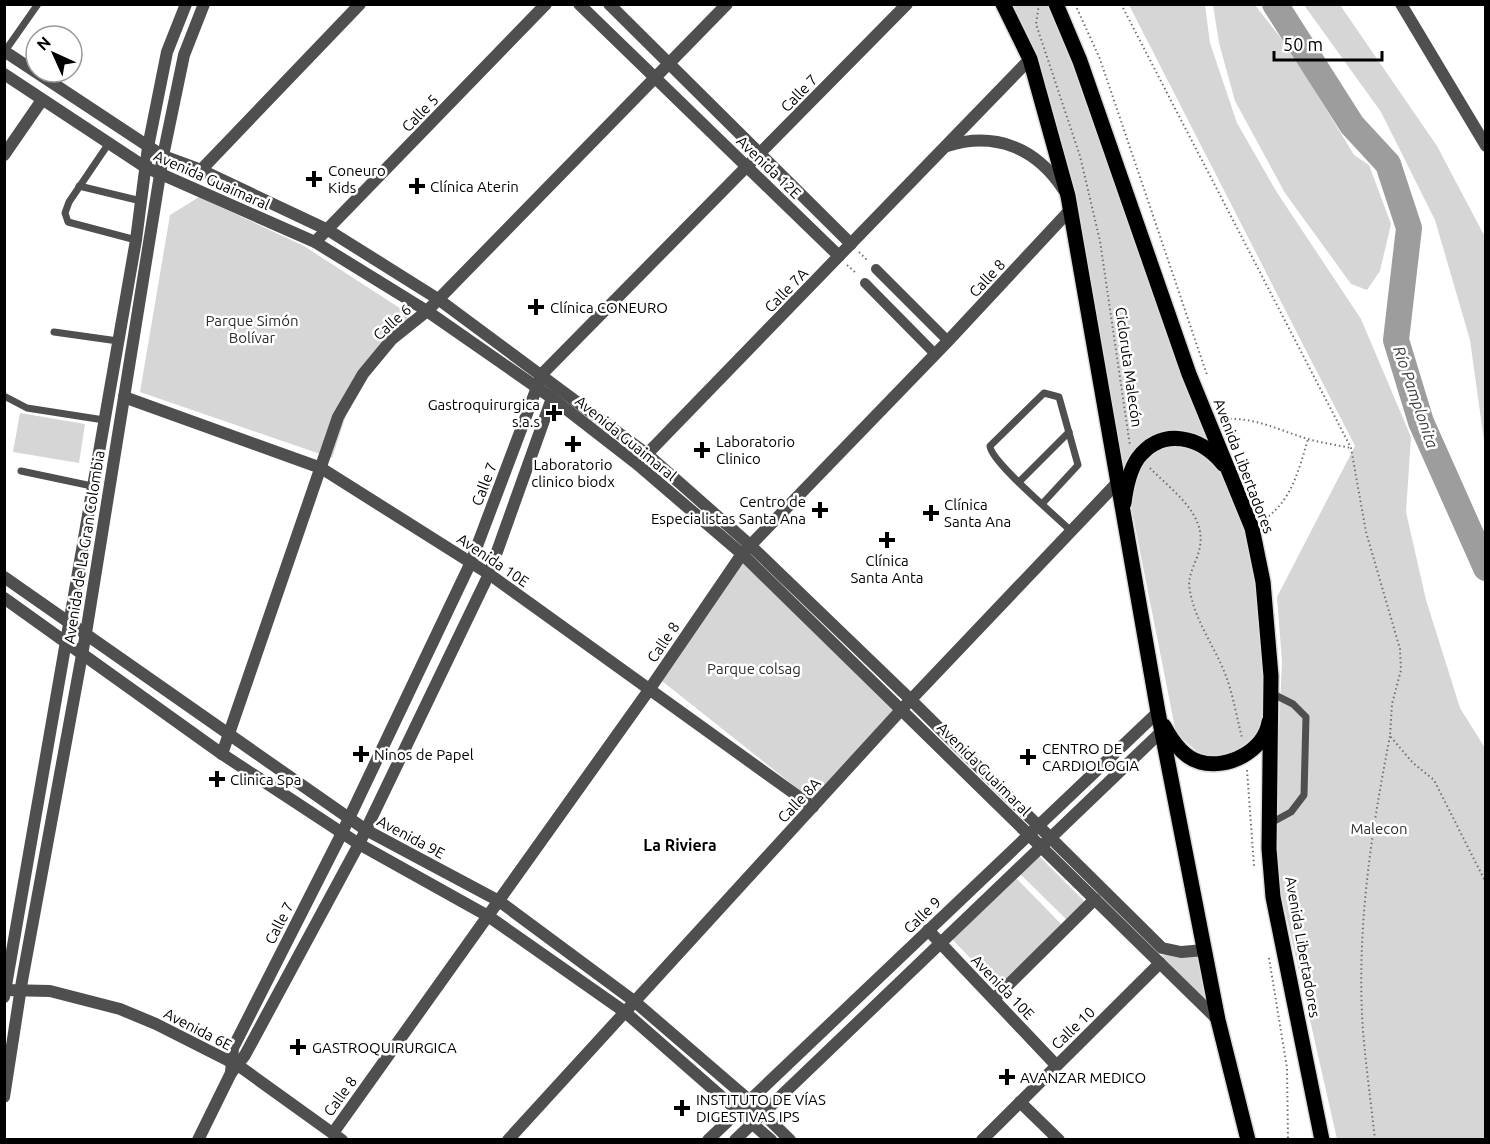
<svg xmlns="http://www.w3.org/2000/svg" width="1490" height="1144" font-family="Ubuntu,sans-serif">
	<rect width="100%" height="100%" fill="#fff"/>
	<g fill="#d6d6d6">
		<path d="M 1006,5 L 1053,5 L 1213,447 L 1168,436 L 1122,476 L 1074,197 Z"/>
		<path d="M 1129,5 L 1205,5 L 1210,43 L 1237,123 L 1276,191 L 1361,319 L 1411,437 L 1406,512 L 1426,600 L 1460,708 L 1485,748 L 1485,1139 L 1337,1139 L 1273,857 L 1282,662 L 1277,597 L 1355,446 Z"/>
		<path d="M 1213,5 L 1255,5 L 1291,51 L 1354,155 L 1369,165 L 1391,224 L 1380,271 L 1367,290 L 1351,284 L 1285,193 L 1235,101 L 1219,43 Z"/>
		<path d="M 1304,5 L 1340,5 L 1437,146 L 1485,237 L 1485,448 L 1470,340 L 1435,220 L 1381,112 Z"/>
		<path d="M 199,197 L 304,246 L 412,316 L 358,379 L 332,458 L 140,392 L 170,215 Z"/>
		<path d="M 20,413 L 85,424 L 79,463 L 13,452 Z"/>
		<path d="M 1181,443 L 1195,447 L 1220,467 L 1249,536 L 1259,594 L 1266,698 L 1264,721 L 1255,739 L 1240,752 L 1217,758 L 1199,753 L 1176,733 L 1131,506 C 1135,467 1137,452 1181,443 Z"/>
		<path d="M 743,563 L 896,710 L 813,801 L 662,681 Z"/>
		<path d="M 1036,853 L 1086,903 L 1068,921 L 1018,872 Z"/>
		<path d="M 1013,875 L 1063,926 L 999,988 L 950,937 Z"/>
		<path d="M 1161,955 L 1202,956 L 1210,1006 Z"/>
	</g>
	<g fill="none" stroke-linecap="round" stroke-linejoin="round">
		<path stroke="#9d9d9d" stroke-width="26" d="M 1275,4 L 1352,125 L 1388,164 L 1409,228 L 1396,340 L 1421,422 L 1486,568"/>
		<g stroke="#dbdbdb" stroke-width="18">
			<g id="primary">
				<path d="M 1003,4 L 1030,59 L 1068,196 L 1158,712 L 1218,1020 L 1248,1140"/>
				<path d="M 1056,4 L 1080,61 L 1189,374 L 1252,528 L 1263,582 L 1271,676 L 1269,849 L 1273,897 L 1322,1140"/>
				<path d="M 1124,503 C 1126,487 1129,471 1138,458 C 1163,426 1201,437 1223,464"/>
				<path d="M 1164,726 C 1171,739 1184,758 1200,762 C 1227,770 1264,751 1269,722"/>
			</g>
		</g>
		<g stroke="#717171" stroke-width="2" stroke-dasharray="1.5 3" stroke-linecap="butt">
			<path d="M 1039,4 L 1036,24 L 1080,156 L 1100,241 L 1130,446"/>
			<path d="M 1075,4 L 1100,59 L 1207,375"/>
			<path d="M 1121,4 L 1351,448 L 1366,532 L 1400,649 L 1401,670 L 1392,704 L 1390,736 L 1413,763 L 1434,780 L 1486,883"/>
			<path d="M 859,252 L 868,261"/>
			<path d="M 847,265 L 856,273"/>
			<path d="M 1218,403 L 1225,419 C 1255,417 1281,431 1308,439 C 1322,443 1337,445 1351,448"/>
			<path d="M 1150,468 C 1170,489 1206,513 1200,546 C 1198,561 1186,575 1190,591 C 1195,621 1215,647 1226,676 C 1233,695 1237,718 1242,738"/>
			<path d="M 1265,519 C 1292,500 1299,469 1308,439"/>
			<path d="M 1247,770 L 1254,866"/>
			<path d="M 1269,958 L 1287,1068 L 1288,1140"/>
			<path d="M 1375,1140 C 1371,1103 1366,1067 1363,1031 C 1356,932 1371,833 1390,736"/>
		</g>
		<g stroke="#4f4f4f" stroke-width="7">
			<path d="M 5,51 L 38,4"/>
			<path d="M 109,143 L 69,202 L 65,213 L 68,222 L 136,240"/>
			<path d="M 79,186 L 141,201"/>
			<path d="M 54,332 L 118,341"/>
			<path d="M 4,396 L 27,408 L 104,420"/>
			<path d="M 21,471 L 92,486"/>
			<path d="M 1019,482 L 1069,432"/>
			<path d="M 1042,504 L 1078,465 L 1059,397 L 1044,393 L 990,446 C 990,461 1057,517 1071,531"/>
			<path d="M 1271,823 L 1291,812 L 1304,795 L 1306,717 L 1293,704 L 1271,693"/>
		</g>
		<g stroke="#4f4f4f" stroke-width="10">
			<path d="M 876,269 L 948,341"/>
			<path d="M 865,283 L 935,354"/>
		</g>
		<g stroke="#4f4f4f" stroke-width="12">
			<path d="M 579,4 L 839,256"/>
			<path d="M 609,4 L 851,244"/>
			<path d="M 1401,4 L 1486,146"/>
			<path d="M 947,146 C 995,131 1036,148 1063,189"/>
			<path d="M 4,155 L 42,100"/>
			<path d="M 201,170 L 360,4"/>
			<path d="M 315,242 L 546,4"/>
			<path d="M 124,397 L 321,468 L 489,574 L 813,807"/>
			<path d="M 647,454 L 1030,59"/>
			<path d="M 222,754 L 338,417 L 363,374 L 392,339 L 427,311 L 727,4"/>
			<path d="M 928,930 L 1056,1065"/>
			<path d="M 4,990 L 50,991 L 120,1009 L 156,1024 L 239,1066 L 342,1140"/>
			<path d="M 994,999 L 1095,899"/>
			<path d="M 231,1073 L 233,1048 L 342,833 L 471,562 L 542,374 L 907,4"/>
			<path d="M 1020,1102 L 1059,1140"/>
			<path d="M 333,1133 L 649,690 L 742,554 L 948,341 L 1070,210"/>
			<path d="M 198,1140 L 231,1073 L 245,1055 L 359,844 L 489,574 L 552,398"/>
			<path d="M 508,1140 L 902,709 L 1116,484"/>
			<path d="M 982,1140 L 1160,963"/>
		</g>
		<g stroke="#4f4f4f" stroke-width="12">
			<path d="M 4,51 L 163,156 L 201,170 L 328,230 L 438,299 L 647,454 L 750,545 L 911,700 L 1162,948 L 1181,952 L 1205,950"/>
			<path d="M 4,74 L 145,167 L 315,242 L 427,311 L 552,398 L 637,464 L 742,554 L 1218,1020"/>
			<path d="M 4,577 L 366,830 L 499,901 L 634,1001 L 749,1100 L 790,1140"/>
			<path d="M 4,598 L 222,754 L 359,844 L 488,916 L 625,1012 L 771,1140"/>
			<path d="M 4,997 L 136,240 L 148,147 L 167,52 L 186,4"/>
			<path d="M 4,1097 L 22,981 L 86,633 L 163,156 L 184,55 L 204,4"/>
			<path d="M 708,1140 L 1158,712"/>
			<path d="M 735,1140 L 1162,731"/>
		</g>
		<use href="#primary" stroke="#000" stroke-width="15"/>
	</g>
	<g fill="#000" stroke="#fff" stroke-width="2">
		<path d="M311 170h6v6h6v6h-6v6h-6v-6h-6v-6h6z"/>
		<path d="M414 177h6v6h6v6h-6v6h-6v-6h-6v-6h6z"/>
		<path d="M533 298h6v6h6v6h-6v6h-6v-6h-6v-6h6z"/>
		<path d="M551 404h6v6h6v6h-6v6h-6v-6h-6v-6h6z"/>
		<path d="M570 435h6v6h6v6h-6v6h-6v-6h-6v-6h6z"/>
		<path d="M699 441h6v6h6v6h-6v6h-6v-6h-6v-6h6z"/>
		<path d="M817 501h6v6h6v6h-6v6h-6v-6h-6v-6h6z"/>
		<path d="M928 504h6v6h6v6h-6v6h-6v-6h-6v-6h6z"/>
		<path d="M884 531h6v6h6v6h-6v6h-6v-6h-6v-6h6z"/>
		<path d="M358 745h6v6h6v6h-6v6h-6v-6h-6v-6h6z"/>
		<path d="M1025 748h6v6h6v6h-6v6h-6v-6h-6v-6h6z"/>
		<path d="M214 770h6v6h6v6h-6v6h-6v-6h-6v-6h6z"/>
		<path d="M295 1038h6v6h6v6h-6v6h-6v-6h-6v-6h6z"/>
		<path d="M1004 1068h6v6h6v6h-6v6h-6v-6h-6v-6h6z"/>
		<path d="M679 1099h6v6h6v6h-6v6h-6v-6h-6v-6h6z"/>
	</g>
	<g text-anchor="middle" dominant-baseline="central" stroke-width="5" stroke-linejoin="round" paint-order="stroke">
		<g font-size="15" fill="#000" stroke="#fff">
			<text transform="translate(799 93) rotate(-46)">Calle 7</text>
			<text transform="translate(420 113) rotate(-46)">Calle 5</text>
			<text transform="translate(769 167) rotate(44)">Avenida 12E</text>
			<text transform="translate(212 180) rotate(24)">Avenida Guaimaral</text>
			<text transform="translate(987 278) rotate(-47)">Calle 8</text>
			<text transform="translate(786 290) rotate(-46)">Calle 7A</text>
			<text transform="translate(392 322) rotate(-42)">Calle 6</text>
			<text transform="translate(1129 367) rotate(82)">Cicloruta Malecón</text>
			<text transform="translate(626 438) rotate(39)">Avenida Guaimaral</text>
			<text transform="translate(1244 466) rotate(69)">Avenida Libertadores</text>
			<text transform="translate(484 484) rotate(-69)">Calle 7</text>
			<text transform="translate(84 547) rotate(-81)">Avenida de La Gran Colombia</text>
			<text transform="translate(493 560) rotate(34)">Avenida 10E</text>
			<text transform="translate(663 642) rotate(-56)">Calle 8</text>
			<text transform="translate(984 769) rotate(45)">Avenida Guaimaral</text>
			<text transform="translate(799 800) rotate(-47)">Calle 8A</text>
			<text transform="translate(411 837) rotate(28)">Avenida 9E</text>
			<text transform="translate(922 915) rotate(-44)">Calle 9</text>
			<text transform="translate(279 923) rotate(-63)">Calle 7</text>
			<text transform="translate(1303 947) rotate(80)">Avenida Libertadores</text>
			<text transform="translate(1003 987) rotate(46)">Avenida 10E</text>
			<text transform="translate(1073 1028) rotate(-44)">Calle 10</text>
			<text transform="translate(198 1029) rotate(27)">Avenida 6E</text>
			<text transform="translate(340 1096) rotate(-54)">Calle 8</text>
		</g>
		<g font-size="15" fill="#000" stroke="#fff" text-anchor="start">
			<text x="328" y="170">Coneuro<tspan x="328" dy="17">Kids</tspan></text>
			<text x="430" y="186">Clínica Aterin</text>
			<text x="550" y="307">Clínica CONEURO</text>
			<text x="540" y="404" text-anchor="end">Gastroquirurgica<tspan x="540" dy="17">s.a.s</tspan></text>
			<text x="716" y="441">Laboratorio<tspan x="716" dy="17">Clinico</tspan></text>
			<text x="573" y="464" text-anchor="middle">Laboratorio<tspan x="573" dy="17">clinico biodx</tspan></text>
			<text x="806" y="501" text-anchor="end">Centro de<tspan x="806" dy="17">Especialistas Santa Ana</tspan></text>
			<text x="944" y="504">Clínica<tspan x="944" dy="17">Santa Ana</tspan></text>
			<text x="887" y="560" text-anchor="middle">Clínica<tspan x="887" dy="17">Santa Anta</tspan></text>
			<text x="1042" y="748">CENTRO DE<tspan x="1042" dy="17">CARDIOLOGIA</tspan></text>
			<text x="374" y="754">Ninos de Papel</text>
			<text x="230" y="779">Clinica Spa</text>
			<text x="312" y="1047">GASTROQUIRURGICA</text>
			<text x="1020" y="1077">AVANZAR MEDICO</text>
			<text x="696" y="1099">INSTITUTO DE VÍAS<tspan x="696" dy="17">DIGESTIVAS IPS</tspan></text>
		</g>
		<g font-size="15" fill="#2d2d2d" stroke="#fff">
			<text x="252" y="320">Parque Simón<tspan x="252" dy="17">Bolívar</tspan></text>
			<text x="754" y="668">Parque colsag</text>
			<text x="1379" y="828">Malecon</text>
		</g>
		<g font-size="16" font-style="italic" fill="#3e3e3e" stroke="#fff">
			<text transform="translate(1416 397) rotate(71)">Río Pamplonita</text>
		</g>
		<g font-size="16" font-weight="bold" fill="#000" stroke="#fff">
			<text x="680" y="845">La Riviera</text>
		</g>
	</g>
	<rect width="1490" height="1144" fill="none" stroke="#000000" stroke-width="12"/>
	<g transform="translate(54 54) rotate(315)"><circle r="28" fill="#ffffff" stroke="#999999" stroke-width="1.5"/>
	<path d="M0-4.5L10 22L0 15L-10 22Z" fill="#000000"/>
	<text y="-9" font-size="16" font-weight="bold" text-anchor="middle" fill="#000000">N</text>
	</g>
	<path d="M1274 51v9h108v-9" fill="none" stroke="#000000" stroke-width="3"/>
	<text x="1283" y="51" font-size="18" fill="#000000" stroke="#ffffff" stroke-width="4.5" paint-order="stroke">50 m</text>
</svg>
